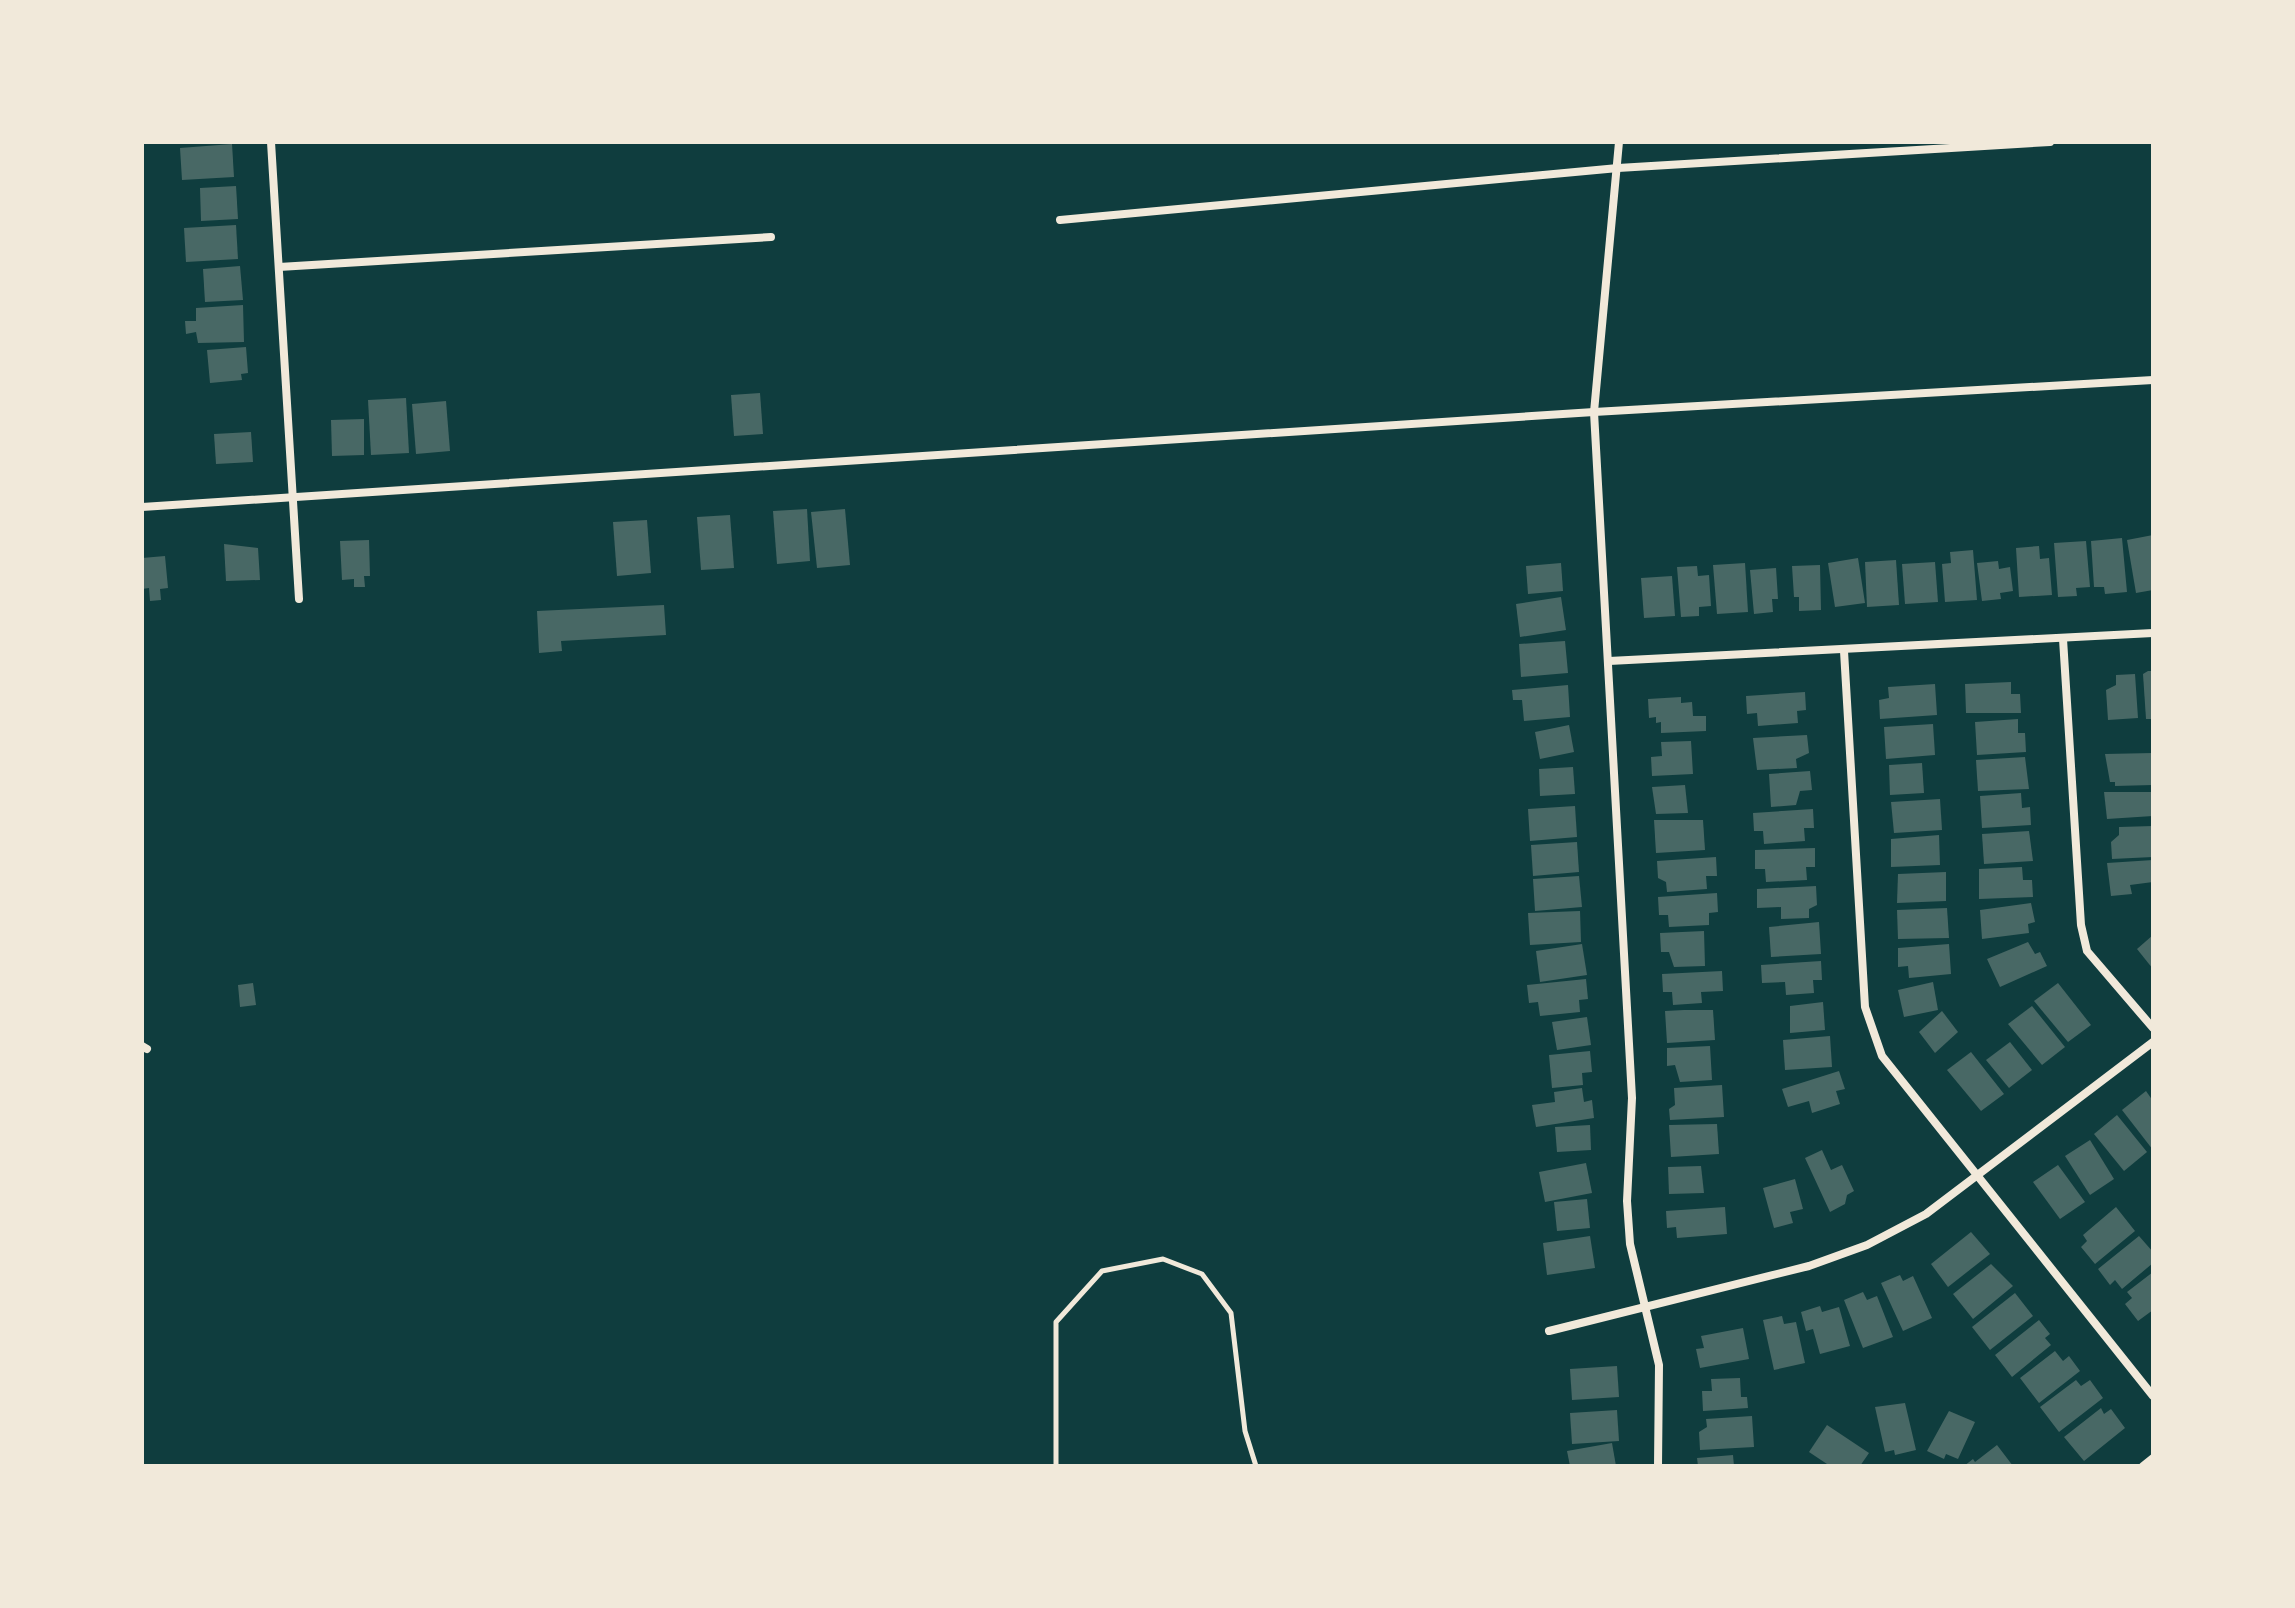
<svg xmlns="http://www.w3.org/2000/svg" width="2295" height="1608" font-family="Commissioner,sans-serif">
	<rect width="100%" height="100%" fill="#0f3d3e"/>
	<g fill="#486865">
		<path d="M 232,144 L 234,177 L 182,180 L 180,148 Z"/>
		<path d="M 236,186 L 238,219 L 201,221 L 200,188 Z"/>
		<path d="M 236,225 L 238,259 L 186,262 L 184,228 Z"/>
		<path d="M 240,266 L 243,300 L 205,302 L 203,269 Z"/>
		<path d="M 243,305 L 244,342 L 198,343 L 196,332 L 186,334 L 185,321 L 196,321 L 196,308 Z"/>
		<path d="M 246,347 L 248,373 L 241,374 L 242,380 L 210,383 L 207,350 Z"/>
		<path d="M 760,393 L 763,434 L 734,436 L 731,395 Z"/>
		<path d="M 406,398 L 409,453 L 371,455 L 368,400 Z"/>
		<path d="M 446,401 L 450,451 L 416,454 L 412,404 Z"/>
		<path d="M 364,419 L 364,455 L 332,456 L 331,420 Z"/>
		<path d="M 251,432 L 253,462 L 216,464 L 214,434 Z"/>
		<path d="M 807,509 L 810,561 L 777,564 L 773,511 Z"/>
		<path d="M 845,509 L 850,565 L 817,568 L 811,512 Z"/>
		<path d="M 730,515 L 734,568 L 701,570 L 697,517 Z"/>
		<path d="M 647,520 L 651,573 L 617,576 L 613,522 Z"/>
		<path d="M 2153,535 L 2153,590 L 2136,593 L 2127,540 Z"/>
		<path d="M 2122,538 L 2127,592 L 2105,594 L 2104,587 L 2094,587 L 2091,541 Z"/>
		<path d="M 369,540 L 370,576 L 364,576 L 365,587 L 354,587 L 354,579 L 342,580 L 340,541 Z"/>
		<path d="M 2086,541 L 2090,587 L 2076,588 L 2077,596 L 2058,597 L 2054,543 Z"/>
		<path d="M 224,544 L 258,548 L 260,580 L 226,581 Z"/>
		<path d="M 2039,546 L 2040,559 L 2049,558 L 2052,595 L 2019,597 L 2016,548 Z"/>
		<path d="M 1973,550 L 1977,600 L 1945,602 L 1942,564 L 1951,563 L 1950,552 Z"/>
		<path d="M 165,556 L 168,588 L 160,589 L 161,600 L 150,601 L 149,588 L 142,589 L 142,558 Z"/>
		<path d="M 1858,558 L 1865,603 L 1835,607 L 1828,563 Z"/>
		<path d="M 1896,560 L 1899,605 L 1867,607 L 1865,562 Z"/>
		<path d="M 1998,561 L 1999,569 L 2010,567 L 2013,591 L 2000,593 L 2001,599 L 1982,601 L 1977,563 Z"/>
		<path d="M 1935,562 L 1938,602 L 1905,604 L 1902,564 Z"/>
		<path d="M 1561,563 L 1563,591 L 1528,594 L 1526,566 Z"/>
		<path d="M 1745,563 L 1748,612 L 1717,614 L 1713,565 Z"/>
		<path d="M 1820,565 L 1821,610 L 1799,611 L 1799,597 L 1794,597 L 1792,566 Z"/>
		<path d="M 1697,566 L 1698,576 L 1709,575 L 1711,606 L 1699,607 L 1699,616 L 1681,617 L 1677,567 Z"/>
		<path d="M 1776,568 L 1778,599 L 1772,599 L 1773,612 L 1754,614 L 1750,570 Z"/>
		<path d="M 1672,576 L 1675,616 L 1644,618 L 1641,578 Z"/>
		<path d="M 1561,597 L 1566,630 L 1520,637 L 1516,604 Z"/>
		<path d="M 664,605 L 666,635 L 561,641 L 562,651 L 539,653 L 537,611 Z"/>
		<path d="M 1565,641 L 1568,673 L 1521,677 L 1519,644 Z"/>
		<path d="M 2148,671 L 2153,671 L 2153,719 L 2146,719 L 2143,674 Z"/>
		<path d="M 2135,674 L 2138,718 L 2108,720 L 2106,690 L 2116,685 L 2116,675 Z"/>
		<path d="M 2011,682 L 2011,694 L 2020,694 L 2021,713 L 1966,713 L 1965,684 Z"/>
		<path d="M 1935,684 L 1937,715 L 1880,719 L 1879,700 L 1889,698 L 1888,687 Z"/>
		<path d="M 1568,685 L 1570,717 L 1524,721 L 1522,700 L 1513,700 L 1512,690 Z"/>
		<path d="M 1805,692 L 1806,710 L 1797,711 L 1798,723 L 1758,726 L 1757,713 L 1747,714 L 1746,696 Z"/>
		<path d="M 1681,697 L 1681,703 L 1692,702 L 1693,716 L 1706,716 L 1706,731 L 1661,733 L 1661,722 L 1656,723 L 1656,717 L 1649,718 L 1648,699 Z"/>
		<path d="M 2018,719 L 2018,733 L 2025,733 L 2026,752 L 1977,755 L 1975,722 Z"/>
		<path d="M 1933,724 L 1935,755 L 1886,759 L 1884,727 Z"/>
		<path d="M 1569,725 L 1574,752 L 1540,759 L 1535,732 Z"/>
		<path d="M 1807,735 L 1809,753 L 1796,759 L 1797,768 L 1757,770 L 1753,738 Z"/>
		<path d="M 1691,741 L 1693,774 L 1652,776 L 1651,757 L 1662,756 L 1661,742 Z"/>
		<path d="M 2153,753 L 2153,785 L 2115,786 L 2115,782 L 2110,782 L 2105,754 Z"/>
		<path d="M 2025,757 L 2029,789 L 1978,791 L 1976,760 Z"/>
		<path d="M 1922,763 L 1924,793 L 1890,795 L 1889,765 Z"/>
		<path d="M 1573,767 L 1575,794 L 1540,796 L 1539,769 Z"/>
		<path d="M 1810,771 L 1812,790 L 1800,791 L 1796,805 L 1771,807 L 1769,774 Z"/>
		<path d="M 1685,785 L 1688,813 L 1656,814 L 1652,787 Z"/>
		<path d="M 2104,792 L 2151,792 L 2153,816 L 2107,819 Z"/>
		<path d="M 2021,793 L 2022,808 L 2030,807 L 2031,825 L 1982,828 L 1980,796 Z"/>
		<path d="M 1940,799 L 1942,830 L 1894,833 L 1891,802 Z"/>
		<path d="M 1575,806 L 1577,837 L 1530,841 L 1528,809 Z"/>
		<path d="M 1813,809 L 1814,828 L 1804,828 L 1805,841 L 1764,844 L 1763,831 L 1754,831 L 1753,813 Z"/>
		<path d="M 1654,820 L 1703,820 L 1705,850 L 1656,853 Z"/>
		<path d="M 2153,826 L 2153,857 L 2112,859 L 2111,842 L 2119,835 L 2119,827 Z"/>
		<path d="M 2029,831 L 2033,861 L 1984,864 L 1982,834 Z"/>
		<path d="M 1939,835 L 1940,865 L 1891,867 L 1891,839 Z"/>
		<path d="M 1577,842 L 1579,872 L 1533,876 L 1531,845 Z"/>
		<path d="M 1815,848 L 1815,867 L 1806,867 L 1807,880 L 1766,882 L 1765,869 L 1755,869 L 1755,850 Z"/>
		<path d="M 1716,857 L 1717,876 L 1706,876 L 1707,889 L 1667,892 L 1666,882 L 1658,878 L 1657,861 Z"/>
		<path d="M 2153,860 L 2153,882 L 2130,885 L 2132,894 L 2111,896 L 2107,863 Z"/>
		<path d="M 2022,867 L 2023,880 L 2032,880 L 2033,897 L 1979,899 L 1979,869 Z"/>
		<path d="M 1946,872 L 1946,901 L 1897,903 L 1898,874 Z"/>
		<path d="M 1579,876 L 1582,907 L 1535,911 L 1533,879 Z"/>
		<path d="M 1816,886 L 1817,905 L 1809,909 L 1809,918 L 1781,919 L 1781,907 L 1757,908 L 1757,889 Z"/>
		<path d="M 1717,893 L 1718,912 L 1709,913 L 1709,925 L 1669,927 L 1668,915 L 1659,915 L 1658,897 Z"/>
		<path d="M 2031,903 L 2035,922 L 2028,924 L 2029,933 L 1982,939 L 1980,910 Z"/>
		<path d="M 1947,908 L 1949,938 L 1898,939 L 1897,910 Z"/>
		<path d="M 1580,911 L 1581,942 L 1530,945 L 1528,913 Z"/>
		<path d="M 1819,922 L 1821,954 L 1771,957 L 1769,927 Z"/>
		<path d="M 1704,931 L 1705,966 L 1674,967 L 1669,952 L 1661,952 L 1660,933 Z"/>
		<path d="M 2153,935 L 2153,969 L 2137,949 Z"/>
		<path d="M 2028,942 L 2035,954 L 2040,952 L 2047,966 L 2000,987 L 1987,959 Z"/>
		<path d="M 1582,944 L 1587,975 L 1540,982 L 1536,951 Z"/>
		<path d="M 1949,944 L 1951,974 L 1909,978 L 1908,966 L 1898,967 L 1898,948 Z"/>
		<path d="M 1821,961 L 1822,980 L 1813,980 L 1814,993 L 1786,995 L 1785,982 L 1762,983 L 1761,965 Z"/>
		<path d="M 1722,971 L 1723,991 L 1701,992 L 1702,1003 L 1673,1005 L 1672,992 L 1663,992 L 1662,974 Z"/>
		<path d="M 1586,979 L 1588,999 L 1579,1000 L 1580,1012 L 1540,1016 L 1538,1002 L 1529,1003 L 1527,985 Z"/>
		<path d="M 1933,982 L 1938,1010 L 1904,1017 L 1898,990 Z"/>
		<path d="M 253,983 L 256,1005 L 240,1007 L 238,985 Z"/>
		<path d="M 2058,983 L 2091,1025 L 2068,1042 L 2034,1001 Z"/>
		<path d="M 1823,1002 L 1825,1030 L 1790,1033 L 1790,1006 Z"/>
		<path d="M 2032,1006 L 2065,1047 L 2042,1065 L 2008,1024 Z"/>
		<path d="M 1684,1010 L 1713,1010 L 1715,1040 L 1667,1043 L 1665,1011 Z"/>
		<path d="M 1942,1011 L 1958,1032 L 1935,1053 L 1919,1032 Z"/>
		<path d="M 1587,1017 L 1591,1045 L 1557,1050 L 1552,1022 Z"/>
		<path d="M 1830,1036 L 1832,1067 L 1785,1070 L 1783,1040 Z"/>
		<path d="M 2010,1042 L 2032,1070 L 2009,1088 L 1986,1060 Z"/>
		<path d="M 1710,1046 L 1712,1080 L 1680,1082 L 1675,1065 L 1667,1066 L 1667,1048 Z"/>
		<path d="M 1590,1051 L 1592,1072 L 1582,1073 L 1583,1085 L 1552,1088 L 1549,1055 Z"/>
		<path d="M 1971,1052 L 2004,1094 L 1981,1111 L 1947,1070 Z"/>
		<path d="M 1839,1071 L 1845,1089 L 1836,1091 L 1840,1104 L 1812,1113 L 1809,1101 L 1788,1107 L 1782,1089 Z"/>
		<path d="M 1722,1085 L 1724,1117 L 1670,1120 L 1669,1109 L 1675,1105 L 1674,1088 Z"/>
		<path d="M 1582,1088 L 1584,1102 L 1592,1100 L 1594,1118 L 1536,1127 L 1532,1105 L 1555,1102 L 1554,1092 Z"/>
		<path d="M 2146,1091 L 2153,1101 L 2153,1150 L 2122,1110 Z"/>
		<path d="M 2117,1115 L 2147,1152 L 2124,1171 L 2094,1134 Z"/>
		<path d="M 1717,1124 L 1719,1154 L 1671,1157 L 1669,1125 Z"/>
		<path d="M 1590,1125 L 1591,1150 L 1557,1152 L 1555,1127 Z"/>
		<path d="M 2090,1140 L 2114,1179 L 2090,1195 L 2065,1156 Z"/>
		<path d="M 1822,1150 L 1831,1170 L 1842,1165 L 1854,1191 L 1847,1195 L 1845,1204 L 1830,1212 L 1805,1158 Z"/>
		<path d="M 1586,1163 L 1592,1193 L 1545,1202 L 1539,1172 Z"/>
		<path d="M 2058,1165 L 2085,1202 L 2060,1219 L 2033,1182 Z"/>
		<path d="M 1701,1166 L 1704,1193 L 1669,1194 L 1668,1167 Z"/>
		<path d="M 1795,1179 L 1803,1209 L 1790,1212 L 1793,1223 L 1774,1228 L 1763,1188 Z"/>
		<path d="M 1587,1199 L 1590,1228 L 1557,1231 L 1554,1202 Z"/>
		<path d="M 1725,1207 L 1727,1234 L 1677,1238 L 1676,1227 L 1667,1228 L 1666,1211 Z"/>
		<path d="M 2116,1207 L 2135,1231 L 2095,1264 L 2081,1247 L 2087,1241 L 2083,1235 Z"/>
		<path d="M 1971,1232 L 1990,1254 L 1948,1287 L 1931,1264 Z"/>
		<path d="M 1590,1236 L 1595,1268 L 1547,1275 L 1543,1243 Z"/>
		<path d="M 2139,1236 L 2153,1252 L 2153,1263 L 2122,1289 L 2115,1280 L 2110,1285 L 2098,1269 Z"/>
		<path d="M 1991,1264 L 2013,1286 L 1973,1319 L 1953,1294 Z"/>
		<path d="M 2153,1272 L 2153,1310 L 2138,1321 L 2125,1304 L 2132,1298 L 2127,1292 Z"/>
		<path d="M 1900,1275 L 1903,1281 L 1913,1276 L 1932,1318 L 1903,1331 L 1881,1283 Z"/>
		<path d="M 1863,1292 L 1867,1300 L 1877,1296 L 1893,1337 L 1863,1348 L 1844,1300 Z"/>
		<path d="M 2015,1293 L 2033,1316 L 1990,1350 L 1972,1327 Z"/>
		<path d="M 1820,1306 L 1822,1312 L 1839,1307 L 1850,1346 L 1820,1354 L 1813,1329 L 1806,1331 L 1801,1312 Z"/>
		<path d="M 1782,1316 L 1784,1324 L 1796,1322 L 1805,1363 L 1774,1370 L 1763,1320 Z"/>
		<path d="M 2039,1320 L 2050,1334 L 2045,1338 L 2051,1345 L 2012,1377 L 1995,1355 Z"/>
		<path d="M 1743,1328 L 1749,1359 L 1700,1368 L 1696,1349 L 1704,1348 L 1701,1336 Z"/>
		<path d="M 2055,1351 L 2063,1361 L 2069,1356 L 2080,1371 L 2039,1403 L 2020,1378 Z"/>
		<path d="M 1617,1366 L 1619,1397 L 1572,1400 L 1570,1369 Z"/>
		<path d="M 1740,1378 L 1741,1397 L 1747,1397 L 1748,1408 L 1703,1411 L 1702,1391 L 1712,1391 L 1711,1379 Z"/>
		<path d="M 2076,1380 L 2081,1386 L 2090,1380 L 2103,1398 L 2059,1432 L 2040,1407 Z"/>
		<path d="M 1905,1403 L 1916,1450 L 1895,1455 L 1894,1450 L 1885,1452 L 1875,1407 Z"/>
		<path d="M 2101,1408 L 2104,1414 L 2111,1409 L 2125,1428 L 2084,1461 L 2064,1437 Z"/>
		<path d="M 1617,1410 L 1619,1441 L 1572,1444 L 1570,1413 Z"/>
		<path d="M 1949,1411 L 1975,1422 L 1958,1459 L 1946,1454 L 1944,1459 L 1927,1451 Z"/>
		<path d="M 1752,1416 L 1754,1447 L 1700,1450 L 1699,1432 L 1707,1427 L 1706,1419 Z"/>
		<path d="M 1827,1425 L 1869,1453 L 1860,1466 L 1830,1466 L 1809,1452 Z"/>
		<path d="M 1612,1443 L 1616,1466 L 1570,1466 L 1567,1451 Z"/>
		<path d="M 1997,1445 L 2013,1466 L 1964,1466 L 1973,1459 L 1975,1462 Z"/>
		<path d="M 1733,1455 L 1734,1466 L 1698,1466 L 1697,1458 Z"/>
	</g>
	<g fill="none" stroke-linecap="round" stroke-linejoin="round">
		<path stroke="#f1e9da" stroke-width="5" d="M 1056,1466 L 1056,1322 L 1102,1271 L 1163,1259 L 1202,1274 L 1231,1313 L 1245,1431 L 1256,1466"/>
		<g stroke="#f1e9da" stroke-width="8">
			<path d="M 271,142 L 299,599"/>
			<path d="M 1619,142 L 1594,412 L 1632,1098 L 1627,1201 L 1630,1244 L 1659,1365 L 1658,1466"/>
			<path d="M 1060,220 L 1618,168 L 2050,142"/>
			<path d="M 279,267 L 771,237"/>
			<path d="M 142,507 L 1594,412 L 2153,380"/>
			<path d="M 2063,639 L 2081,925 L 2087,951 L 2153,1028"/>
			<path d="M 1844,651 L 1865,1007 L 1882,1056 L 2153,1396"/>
			<path d="M 1609,661 L 2153,633"/>
			<path d="M 142,1046 L 147,1049"/>
			<path d="M 1549,1331 L 1809,1266 L 1867,1245 L 1926,1214 L 2153,1042"/>
			<path d="M 2143,1466 L 2153,1458"/>
		</g>
	</g>
	<rect width="2295" height="1608" fill="none" stroke="#f1e9da" stroke-width="288"/>
</svg>
